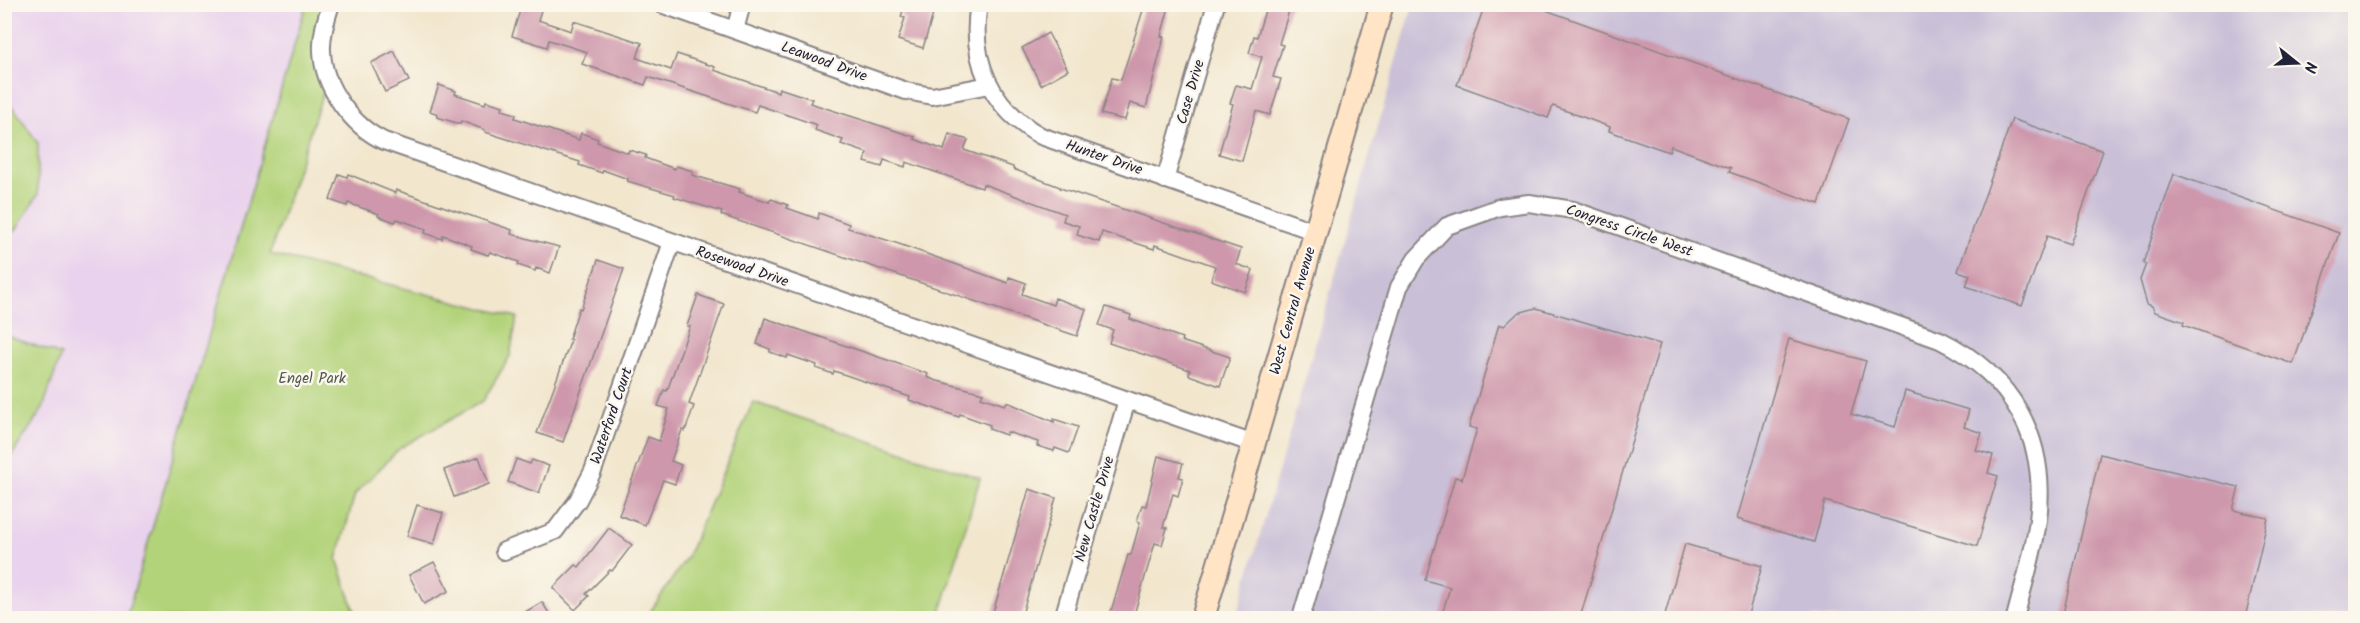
<svg xmlns="http://www.w3.org/2000/svg" width="2360" height="623" font-family="Kalam,sans-serif">
	<rect width="100%" height="100%" fill="#fbf7ec"/>
	<filter id="ink" filterUnits="userSpaceOnUse"><feTurbulence type="fractalNoise" baseFrequency=".0167" numOctaves="2"/><feDisplacementMap in="SourceGraphic" scale="12" xChannelSelector="R" yChannelSelector="G"/><feConvolveMatrix kernelMatrix="1 2 1 2 8 2 1 2 1" color-interpolation-filters="sRGB"/></filter>
	<filter id="wash" filterUnits="userSpaceOnUse"><feTurbulence type="fractalNoise" baseFrequency=".008" numOctaves="4" result="noise"/><feDisplacementMap in="SourceGraphic" scale="24" xChannelSelector="R" yChannelSelector="G"/><feGaussianBlur stdDeviation="1.35" result="paint"/><feColorMatrix in="noise" values="0 0 0 0 0 0 0 0 0 0 0 0 0 0 0 0 0 1.4 0 .05"/><feComposite in="paint" operator="in"/></filter>
	<g filter="url(#wash)">
		<rect width="100%" height="100%" fill="#f2e6cd"/>
		<path fill="#e9d2ed" d="M 4,5 L 306,5 L 126,618 L 5,618 Z"/>
		<path fill="#c9bfd7" d="M 1413,5 L 2355,5 L 2355,618 L 1236,618 Z"/>
		<g fill="#b3d37a" stroke="#6a7a5a" stroke-width="1.5">
			<path d="M 306,5 L 313,5 L 329,11 L 328,77 L 270,254 L 517,317 L 510,356 L 483,401 L 400,448 L 355,494 L 337,559 L 357,618 L 126,618 Z"/>
			<path d="M 5,104 L 14,108 L 38,143 L 38,195 L 16,230 L 5,237 Z"/>
			<path d="M 5,335 L 61,355 L 43,408 L 5,466 Z"/>
			<path d="M 753,402 L 980,478 L 939,618 L 646,618 L 687,557 Z"/>
		</g>
		<g id="blocks">
			<g fill="#ce97ab">
				<path d="M 522,4 L 543,4 L 538,20 L 571,31 L 574,21 L 642,43 L 637,58 L 671,70 L 677,54 L 715,67 L 714,70 L 778,92 L 779,88 L 812,99 L 810,103 L 915,137 L 914,139 L 944,150 L 949,134 L 968,140 L 964,150 L 1013,167 L 1013,169 L 1060,187 L 1060,188 L 1241,249 L 1236,264 L 1253,270 L 1245,292 L 1211,280 L 1215,266 L 1155,245 L 1154,249 L 1102,232 L 1099,242 L 1077,235 L 1079,226 L 1063,221 L 1065,214 L 1005,192 L 983,184 L 982,188 L 906,162 L 905,167 L 884,160 L 882,167 L 865,162 L 867,153 L 841,144 L 843,140 L 815,130 L 817,125 L 758,105 L 755,112 L 648,77 L 645,85 L 582,64 L 587,52 L 549,40 L 547,47 L 512,36 Z"/>
				<path d="M 905,4 L 914,4 L 934,11 L 923,48 L 898,40 L 905,18 L 901,17 Z"/>
				<path d="M 1145,4 L 1170,4 L 1161,36 L 1164,37 L 1146,108 L 1130,103 L 1125,120 L 1101,114 L 1112,78 L 1121,80 Z"/>
				<path d="M 1267,4 L 1291,4 L 1279,44 L 1283,45 L 1273,77 L 1281,79 L 1270,115 L 1256,111 L 1242,161 L 1219,154 L 1233,104 L 1230,103 L 1236,85 L 1252,89 L 1262,57 L 1249,53 L 1254,36 L 1257,37 Z"/>
				<path d="M 1485,4 L 1529,4 L 1849,119 L 1819,204 L 1729,172 L 1731,168 L 1671,146 L 1669,152 L 1609,131 L 1610,127 L 1553,106 L 1548,118 L 1457,85 Z"/>
				<path d="M 1048,33 L 1068,70 L 1041,85 L 1022,48 Z"/>
				<path d="M 394,51 L 409,81 L 385,92 L 371,63 Z"/>
				<path d="M 439,85 L 456,91 L 455,94 L 485,104 L 486,101 L 503,106 L 502,110 L 516,114 L 515,118 L 579,140 L 581,133 L 598,139 L 597,142 L 628,153 L 629,150 L 646,155 L 645,158 L 675,169 L 676,166 L 693,171 L 692,175 L 740,189 L 739,192 L 769,202 L 771,199 L 788,205 L 787,208 L 818,219 L 819,213 L 849,224 L 848,228 L 896,243 L 1008,283 L 1009,277 L 1026,283 L 1022,294 L 1053,305 L 1055,298 L 1086,309 L 1077,336 L 721,215 L 722,212 L 674,197 L 675,195 L 627,181 L 628,179 L 603,170 L 602,173 L 579,165 L 580,162 L 485,132 L 485,130 L 461,121 L 460,124 L 437,117 L 438,114 L 430,111 Z"/>
				<path d="M 2012,119 L 2103,151 L 2070,244 L 2047,236 L 2022,306 L 1966,286 L 1970,275 L 1958,271 Z"/>
				<path d="M 339,174 L 347,177 L 348,174 L 395,193 L 396,190 L 512,230 L 511,234 L 559,247 L 550,273 L 536,268 L 535,271 L 518,265 L 519,262 L 490,252 L 488,255 L 471,249 L 472,246 L 443,235 L 442,239 L 425,233 L 426,229 L 397,219 L 395,222 L 378,216 L 379,214 L 348,203 L 347,206 L 330,200 Z"/>
				<path d="M 2174,174 L 2339,233 L 2293,364 L 2183,325 L 2184,322 L 2155,312 L 2152,306 L 2147,304 L 2140,280 L 2146,264 L 2143,263 Z"/>
				<path d="M 598,260 L 624,269 L 563,442 L 537,433 L 571,340 L 569,339 L 579,308 L 581,309 Z"/>
				<path d="M 698,295 L 724,304 L 689,404 L 694,406 L 685,431 L 682,430 L 671,461 L 681,465 L 675,484 L 663,480 L 645,525 L 619,515 L 648,437 L 659,441 L 669,409 L 658,406 L 664,390 L 667,391 L 690,326 L 687,326 Z"/>
				<path d="M 1106,307 L 1131,315 L 1130,319 L 1182,338 L 1181,341 L 1230,357 L 1220,386 L 1189,375 L 1190,370 L 1109,343 L 1113,330 L 1099,325 Z"/>
				<path d="M 1536,308 L 1660,344 L 1580,618 L 1441,618 L 1450,587 L 1425,580 L 1455,477 L 1462,479 L 1477,429 L 1469,427 L 1499,324 L 1504,326 L 1518,313 Z"/>
				<path d="M 765,318 L 928,374 L 927,377 L 934,380 L 983,393 L 981,397 L 1005,405 L 1007,402 L 1054,422 L 1054,419 L 1078,427 L 1069,453 L 1055,448 L 1054,451 L 1037,446 L 1038,442 L 1007,432 L 1006,435 L 989,429 L 990,425 L 960,414 L 959,417 L 909,400 L 910,397 L 834,371 L 833,374 L 816,368 L 817,365 L 788,355 L 787,358 L 770,352 L 770,349 L 757,344 Z"/>
				<path d="M 1789,339 L 1866,361 L 1851,414 L 1895,427 L 1905,391 L 1969,410 L 1964,427 L 1982,433 L 1976,450 L 1993,455 L 1988,473 L 1998,476 L 1977,546 L 1825,501 L 1814,542 L 1737,519 Z"/>
				<path d="M 2100,454 L 2239,487 L 2233,510 L 2268,518 L 2245,618 L 2062,618 Z"/>
				<path d="M 1158,456 L 1183,463 L 1179,477 L 1183,478 L 1178,496 L 1173,494 L 1163,527 L 1167,528 L 1162,545 L 1155,543 L 1133,618 L 1109,618 L 1128,555 L 1131,555 L 1140,522 L 1137,521 L 1142,505 L 1146,506 Z"/>
				<path d="M 479,457 L 489,484 L 454,497 L 444,470 Z"/>
				<path d="M 516,459 L 530,464 L 532,460 L 549,466 L 539,493 L 508,482 Z"/>
				<path d="M 1029,489 L 1056,498 L 1021,618 L 1001,618 L 992,616 Z"/>
				<path d="M 417,505 L 443,513 L 434,544 L 407,536 Z"/>
				<path d="M 609,528 L 632,545 L 612,571 L 610,570 L 586,594 L 589,596 L 575,610 L 553,588 L 576,565 L 579,567 Z"/>
				<path d="M 1685,544 L 1762,566 L 1747,618 L 1664,618 Z"/>
				<path d="M 434,562 L 449,591 L 424,604 L 409,575 Z"/>
				<path d="M 542,602 L 552,618 L 515,618 Z"/>
			</g>
		</g>
	</g>
	<g filter="url(#ink)">
		<use href="#blocks" fill-opacity="0" stroke="#8a8484" stroke-width="1.5"/>
		<g fill="none" stroke-linecap="round" stroke-linejoin="round">
			<g stroke="#8a8484" stroke-width="20">
				<g id="street">
					<path d="M 331,4 C 326,19 321,35 322,51 C 323,87 352,126 384,141 L 1254,444"/>
					<path d="M 661,4 L 906,91 L 932,96 L 989,85"/>
					<path d="M 979,4 C 969,60 991,108 1041,136 L 1316,232"/>
					<path d="M 735,30 L 742,4"/>
					<path d="M 1165,180 L 1216,4"/>
					<path d="M 504,551 L 555,531 L 578,500 L 593,471 L 672,242"/>
					<path d="M 1063,618 L 1127,400"/>
					<path d="M 1301,618 L 1399,287 L 1416,259 L 1447,226 L 1500,207 L 1529,203 L 1573,210 L 1940,340 C 2013,376 2048,439 2038,520 C 2034,553 2023,586 2015,618"/>
				</g>
			</g>
			<g stroke="#8a8484" stroke-width="26">
				<path id="secondary" d="M 1203,618 L 1382,4"/>
			</g>
			<use href="#street" stroke="#fff" stroke-width="16"/>
			<use href="#secondary" stroke="#ffe4c6" stroke-width="22"/>
		</g>
	</g>
	<g text-anchor="middle" dominant-baseline="central" stroke-width="5" stroke-linejoin="round" paint-order="stroke">
		<g font-size="15" fill="#22223b" stroke="#fbf7ec">
			<text transform="translate(824 62) rotate(20)">Leawood Drive</text>
			<text transform="translate(1191 92) rotate(-74)">Case Drive</text>
			<text transform="translate(1104 158) rotate(19)">Hunter Drive</text>
			<text transform="translate(1629 231) rotate(19)">Congress Circle West</text>
			<text transform="translate(742 267) rotate(19)">Rosewood Drive</text>
			<text transform="translate(1293 311) rotate(-74)">West Central Avenue</text>
			<text transform="translate(612 416) rotate(-71)">Waterford Court</text>
			<text transform="translate(1095 509) rotate(-74)">New Castle Drive</text>
		</g>
		<g font-size="15" fill="#4e574e" stroke="#fbf7ec">
			<text x="312" y="379">Engel Park</text>
		</g>
	</g>
	<rect width="2360" height="623" fill="none" stroke="#fbf7ec" stroke-width="24"/>
	<g transform="translate(2297 63) rotate(108)" stroke="#fbf7ec" stroke-width="4.5" paint-order="stroke">
	<path d="M0-4.5L10 22L0 15L-10 22Z" fill="#22223b"/>
	<text y="-9" font-size="16" font-weight="bold" text-anchor="middle" fill="#22223b">N</text>
	</g>
</svg>
